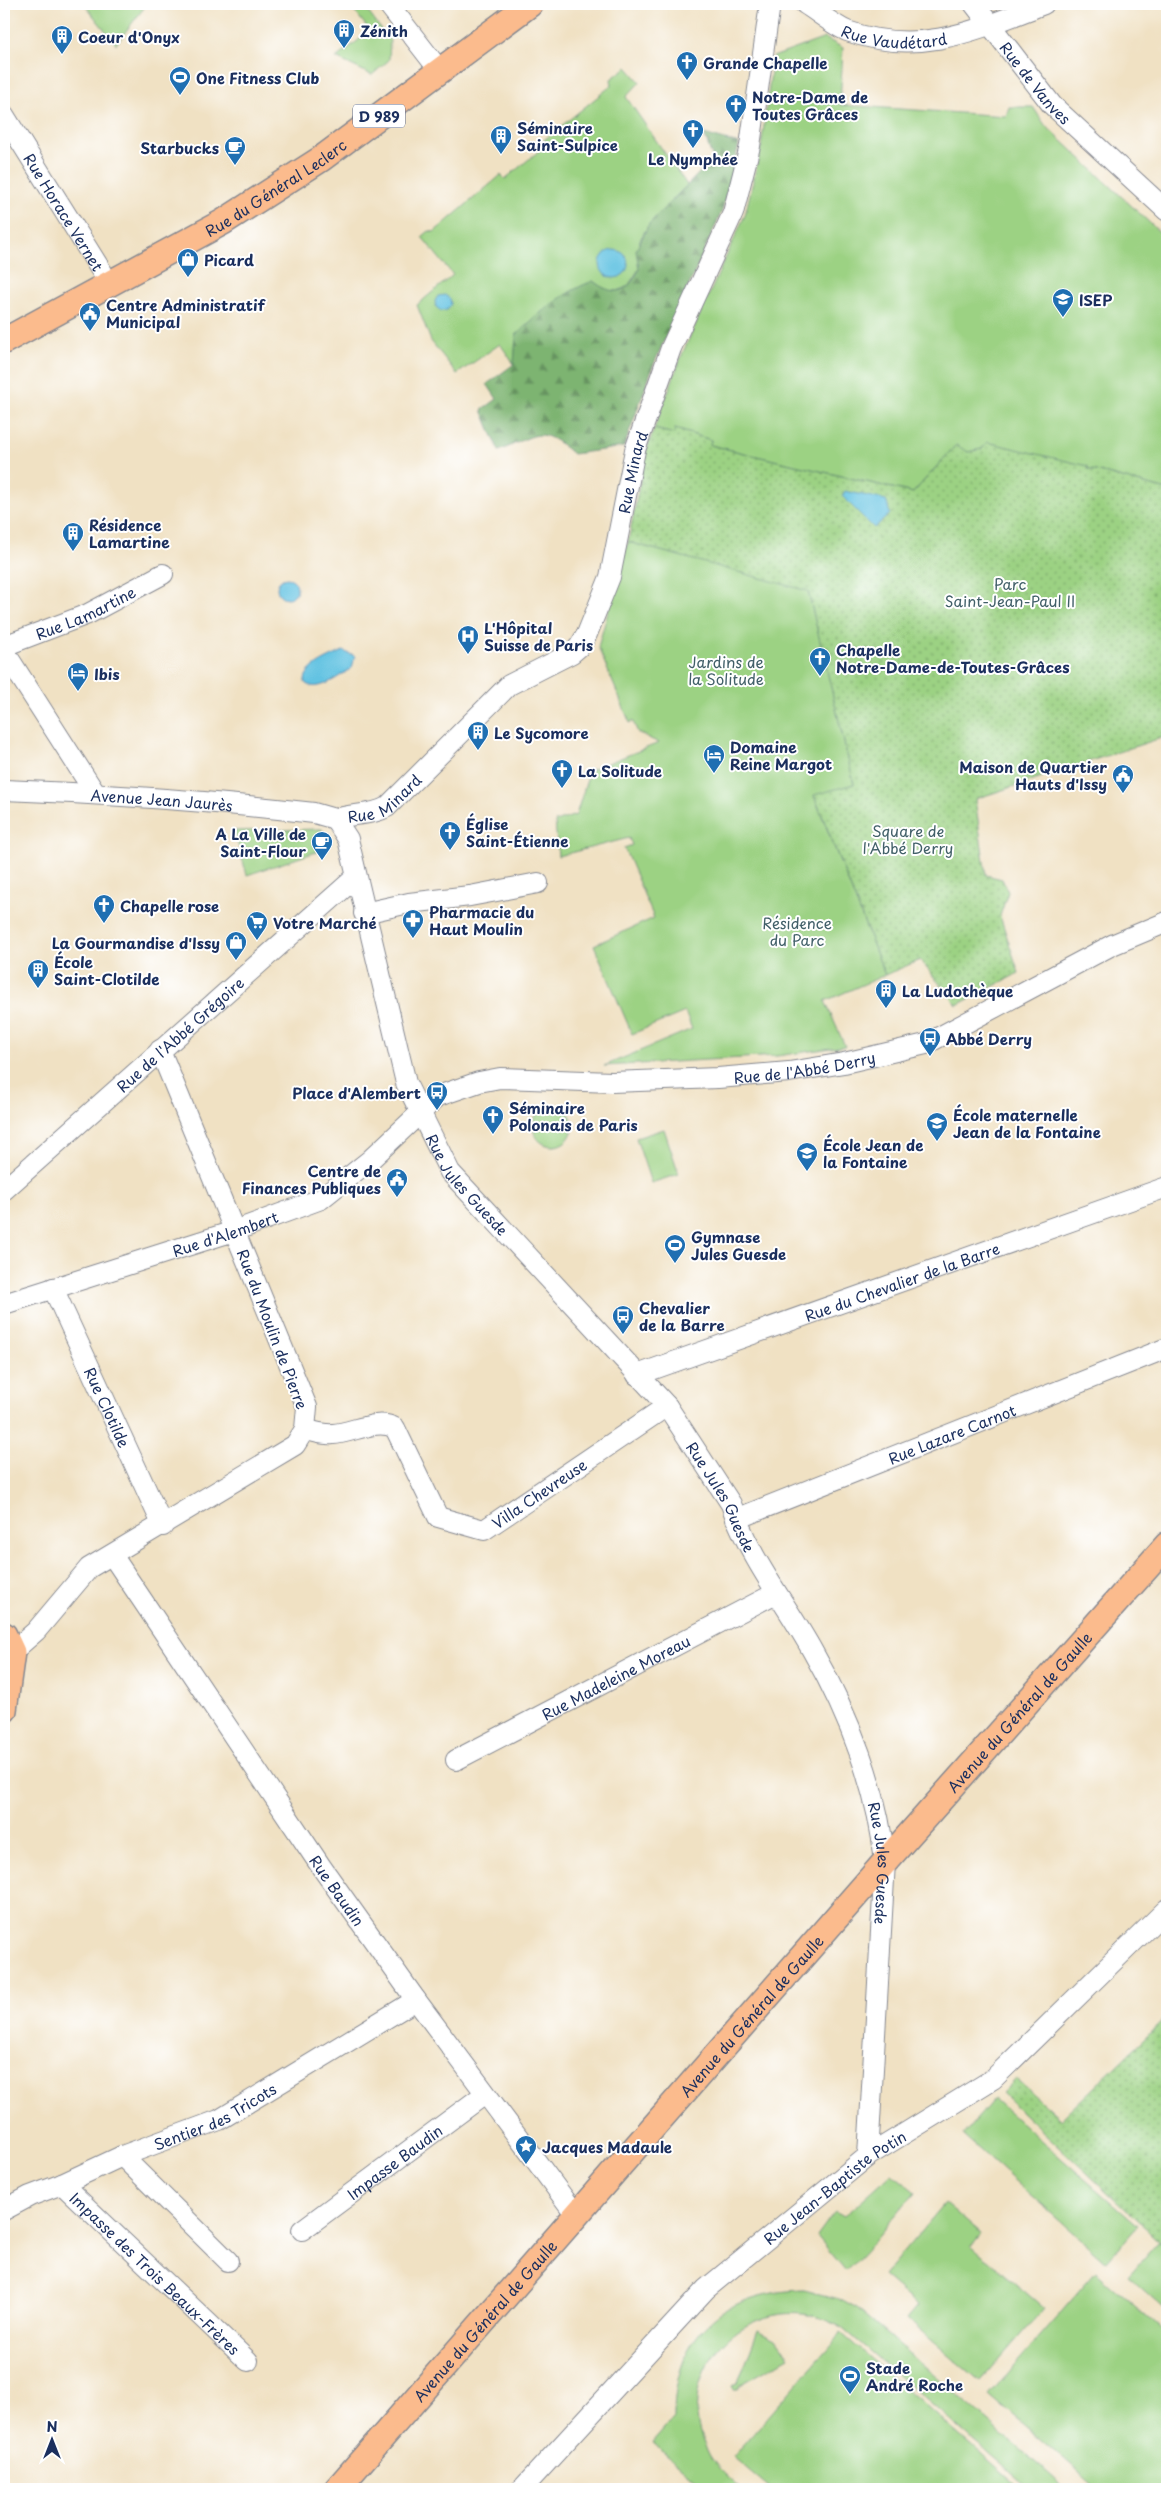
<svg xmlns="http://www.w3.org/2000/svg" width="1171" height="2493" font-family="'Playpen Sans',sans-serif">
	<defs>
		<pattern id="forest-firs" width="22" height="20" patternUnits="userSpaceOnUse" patternTransform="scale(1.25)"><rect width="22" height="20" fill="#7db471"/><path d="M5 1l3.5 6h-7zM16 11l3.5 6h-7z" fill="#669360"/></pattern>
		<pattern id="park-dots" width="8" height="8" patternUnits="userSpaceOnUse" patternTransform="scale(1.25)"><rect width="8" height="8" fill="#9cd283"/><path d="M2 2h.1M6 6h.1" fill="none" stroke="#7eab6e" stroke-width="1.8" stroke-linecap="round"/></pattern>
	</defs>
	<rect width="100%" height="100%" fill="#fff"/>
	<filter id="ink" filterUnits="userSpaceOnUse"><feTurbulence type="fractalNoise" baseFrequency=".02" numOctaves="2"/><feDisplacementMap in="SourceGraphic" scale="10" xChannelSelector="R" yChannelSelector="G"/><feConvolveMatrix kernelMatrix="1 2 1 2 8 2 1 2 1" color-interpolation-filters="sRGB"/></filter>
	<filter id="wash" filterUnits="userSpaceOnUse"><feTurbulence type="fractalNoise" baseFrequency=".0096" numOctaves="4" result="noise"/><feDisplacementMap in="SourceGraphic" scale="20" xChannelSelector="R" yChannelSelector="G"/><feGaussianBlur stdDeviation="1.12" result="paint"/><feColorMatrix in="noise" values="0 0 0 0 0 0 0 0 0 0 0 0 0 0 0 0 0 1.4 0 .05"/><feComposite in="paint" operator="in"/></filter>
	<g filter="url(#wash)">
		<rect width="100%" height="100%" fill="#f0e1c3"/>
		<g fill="#9cd283" stroke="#5c8070">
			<path d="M 84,4 L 147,4 L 116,44 Z"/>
			<path d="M 349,4 L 362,4 L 390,41 L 389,60 L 372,75 L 336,58 L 370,31 Z"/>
			<path d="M 825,38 L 843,48 L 840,105 L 1006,116 L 1009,107 L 1033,107 L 1045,125 L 1167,239 L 1167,490 L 987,442 L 982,449 L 968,452 L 955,446 L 913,493 L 710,445 L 711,440 L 675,429 L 674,434 L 654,429 L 683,352 L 745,215 L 761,148 L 773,57 Z"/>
			<path d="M 627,67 L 640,82 L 626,97 L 687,185 L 649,224 L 640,240 L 639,269 L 628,286 L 618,291 L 606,291 L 593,281 L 514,364 L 500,344 L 457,374 L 431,341 L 417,305 L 453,275 L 422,237 L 429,231 L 434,232 L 501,175 L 505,179 L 546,145 L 544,140 L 612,85 L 611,79 Z"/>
			<path d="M 628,542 L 808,590 L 854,784 L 814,796 L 885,975 L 825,1001 L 845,1046 L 777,1056 L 604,1066 L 692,1029 L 685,1012 L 632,1034 L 594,945 L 654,918 L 624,848 L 632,845 L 629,838 L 558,856 L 555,822 L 576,815 L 590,770 L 659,743 L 638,733 L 633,721 L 630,723 L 598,647 Z"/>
			<path d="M 322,829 L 325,849 L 247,875 L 234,831 Z"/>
			<circle cx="553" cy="1126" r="20"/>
			<path d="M 664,1129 L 679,1174 L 651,1183 L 636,1138 Z"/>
			<path d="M 994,2099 L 1138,2226 L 1106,2262 L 963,2135 Z"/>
			<path d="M 892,2173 L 915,2192 L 868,2248 L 846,2271 L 817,2236 L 835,2211 L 844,2216 Z"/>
			<path d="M 945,2203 L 981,2234 L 971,2246 L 1044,2308 L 980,2382 L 907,2319 L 918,2306 L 883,2276 Z"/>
			<path d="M 1159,2241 L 1167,2248 L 1167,2311 L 1128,2276 Z"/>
			<path d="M 1096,2272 L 1167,2334 L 1167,2489 L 1098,2489 L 989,2395 Z"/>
			<path d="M 804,2290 L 839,2299 L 857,2309 L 1055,2479 L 1063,2489 L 1030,2489 L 844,2329 C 760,2276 660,2369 710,2456 C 718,2469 730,2479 741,2489 L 707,2489 L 652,2443 L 674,2418 C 674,2334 723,2292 804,2290 Z"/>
			<path d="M 758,2330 L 776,2339 L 789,2357 L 740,2385 L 738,2389 L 734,2389 L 733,2386 L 738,2382 Z"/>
			<path d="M 841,2333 L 1021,2489 L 771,2489 L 733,2457 Z"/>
		</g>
		<path fill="url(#forest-firs)" stroke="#4c7268" d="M 704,134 L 739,144 L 722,211 L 653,366 L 624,447 L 573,454 C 539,424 537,435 499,451 L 482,410 L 497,399 L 487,384 L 514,364 L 516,335 C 539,313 563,292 593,281 C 614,297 628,294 639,269 L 636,250 L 649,224 L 713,159 Z"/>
		<g fill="url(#park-dots)" stroke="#5c8070">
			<path d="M 654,429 L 674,434 L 675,429 L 711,440 L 710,445 L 913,493 L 956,445 L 968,452 L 982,449 L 987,442 L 1088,466 L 1088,469 L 1167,490 L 1167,736 L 975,799 L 986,875 L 1002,879 L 1008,892 L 1000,916 L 1019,973 L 957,1005 L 920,960 L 885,975 L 814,795 L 854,784 L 808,591 L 628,542 L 646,451 Z"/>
			<path d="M 1167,2017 L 1167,2248 L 1002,2093 L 1016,2079 L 1061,2119 Z"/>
		</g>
		<g fill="#64c3e2" stroke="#4079a0">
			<circle cx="614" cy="264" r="14"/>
			<path d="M 445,295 L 450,299 L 451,304 L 447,310 L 441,311 L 436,307 L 435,301 L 438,296 Z"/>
			<path d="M 845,491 L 886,500 L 890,514 L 874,528 L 842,496 Z"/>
			<circle cx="287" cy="588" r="10"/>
			<path d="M 343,651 L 355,656 L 352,668 C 339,676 318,694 305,683 C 303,667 330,658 343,651 Z"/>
		</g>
	</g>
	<g filter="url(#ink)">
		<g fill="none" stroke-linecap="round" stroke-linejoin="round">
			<g stroke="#868890" stroke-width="22">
				<g id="minor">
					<path d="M 388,4 L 440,71"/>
					<path id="s1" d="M 805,4 C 818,12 833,25 847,31 C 920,57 976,30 1044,4"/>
					<path id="s2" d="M 974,4 L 1052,105 L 1167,211"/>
					<path id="s3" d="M 4,115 L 109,283"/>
					<path id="s4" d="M 4,646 L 88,614 L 163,574"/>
					<path d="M 4,651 L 95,793"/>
					<path id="s5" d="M 4,790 C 108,794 211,801 314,813 L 335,819"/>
					<path id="s6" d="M 335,819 L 348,839 L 406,1083 L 450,1172 L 667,1406 L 731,1504 C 749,1558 786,1603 813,1652 C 849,1715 878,1790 885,1862 L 868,2156"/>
					<path id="s7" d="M 335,819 C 353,813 371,816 387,807 L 509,685 L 572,653 L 579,647 L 587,634 L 610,577 L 635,450 L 671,348 L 733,213 L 750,146 L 770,4"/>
					<path d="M 364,913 L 409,903 L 470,896 L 538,883"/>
					<path id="s8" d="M 4,1190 L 356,877"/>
					<path id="s9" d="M 53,1288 L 163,1526"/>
					<path id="s10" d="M 4,1304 L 234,1231 L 321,1199 L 370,1160 L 438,1096 L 479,1082 L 500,1078 L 612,1082 L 718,1078 L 789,1072 L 844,1063 L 926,1044 L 1112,945 L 1167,922"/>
					<path id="s11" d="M 637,1375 L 1167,1187"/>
					<path id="s12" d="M 305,1429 C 314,1432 323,1435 333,1434 C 352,1433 377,1418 395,1428 L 438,1517 L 484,1530 L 667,1406"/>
					<path id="s13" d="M 736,1519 L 1167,1348"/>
					<path id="s14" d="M 112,1555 L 322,1868 L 416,2000 L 577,2216"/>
					<path d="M 12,1652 L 36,1631 L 89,1568 L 295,1445 L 305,1429 L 307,1407 L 160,1050"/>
					<path id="s15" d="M 456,1760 L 776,1593"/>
					<path d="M 122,2156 L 228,2261"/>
					<path id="s16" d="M 62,2184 L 248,2361"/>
					<path id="s17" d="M 4,2210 L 30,2196 L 62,2184 L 122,2156 L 219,2120 L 416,2000"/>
					<path id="s18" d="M 302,2230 L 485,2094"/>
					<path id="s19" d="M 522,2489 L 706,2289 L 868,2156 L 993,2079 L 1167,1909"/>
				</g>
			</g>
			<g stroke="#868890" stroke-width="28">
				<g id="major">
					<path id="s20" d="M 4,341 L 223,222 L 321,159 L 530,4"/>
					<path d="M 4,1635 L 12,1652 L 4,1710"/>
					<path id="s21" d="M 337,2489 L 885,1862 L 1167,1545"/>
				</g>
			</g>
			<use href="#minor" stroke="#fff" stroke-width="20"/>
			<use href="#major" stroke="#fbbb8d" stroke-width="25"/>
		</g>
	</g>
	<defs>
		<g id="building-pin" transform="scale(1.125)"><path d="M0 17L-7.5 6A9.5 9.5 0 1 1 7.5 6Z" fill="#1f6fb2" stroke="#fff"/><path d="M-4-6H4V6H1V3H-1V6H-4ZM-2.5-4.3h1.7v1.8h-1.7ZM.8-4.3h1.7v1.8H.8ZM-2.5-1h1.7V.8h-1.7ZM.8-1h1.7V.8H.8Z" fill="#fff"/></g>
		<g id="church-pin" transform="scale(1.125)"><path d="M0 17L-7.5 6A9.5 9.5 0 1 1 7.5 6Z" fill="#1f6fb2" stroke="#fff"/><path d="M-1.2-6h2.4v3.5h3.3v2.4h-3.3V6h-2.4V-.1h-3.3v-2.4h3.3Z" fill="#fff"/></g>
		<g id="stadium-pin" transform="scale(1.125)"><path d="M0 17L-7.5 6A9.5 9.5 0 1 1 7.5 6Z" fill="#1f6fb2" stroke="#fff"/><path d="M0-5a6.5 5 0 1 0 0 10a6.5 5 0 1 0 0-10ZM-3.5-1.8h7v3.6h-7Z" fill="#fff"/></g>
		<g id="cafe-pin" transform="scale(1.125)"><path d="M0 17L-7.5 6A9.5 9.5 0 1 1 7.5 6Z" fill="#1f6fb2" stroke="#fff"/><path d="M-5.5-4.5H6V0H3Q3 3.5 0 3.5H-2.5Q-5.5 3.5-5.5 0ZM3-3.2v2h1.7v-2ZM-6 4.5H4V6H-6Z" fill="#fff"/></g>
		<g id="shop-pin" transform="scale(1.125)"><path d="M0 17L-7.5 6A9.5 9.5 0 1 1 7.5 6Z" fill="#1f6fb2" stroke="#fff"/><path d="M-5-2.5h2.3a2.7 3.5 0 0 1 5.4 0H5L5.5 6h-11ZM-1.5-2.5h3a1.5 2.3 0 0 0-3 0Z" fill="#fff"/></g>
		<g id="university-pin" transform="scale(1.125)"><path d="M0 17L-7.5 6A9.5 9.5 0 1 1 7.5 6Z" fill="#1f6fb2" stroke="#fff"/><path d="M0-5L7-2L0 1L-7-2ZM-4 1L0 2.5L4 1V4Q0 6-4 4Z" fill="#fff"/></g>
		<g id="civic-pin" transform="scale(1.125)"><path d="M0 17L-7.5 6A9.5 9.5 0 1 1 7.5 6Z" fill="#1f6fb2" stroke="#fff"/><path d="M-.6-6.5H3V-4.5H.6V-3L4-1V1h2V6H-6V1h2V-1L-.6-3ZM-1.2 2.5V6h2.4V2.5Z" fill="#fff"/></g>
		<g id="hospital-pin" transform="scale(1.125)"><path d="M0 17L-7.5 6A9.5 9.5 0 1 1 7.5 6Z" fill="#1f6fb2" stroke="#fff"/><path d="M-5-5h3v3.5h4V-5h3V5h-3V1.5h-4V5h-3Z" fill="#fff"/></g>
		<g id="hotel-pin" transform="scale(1.125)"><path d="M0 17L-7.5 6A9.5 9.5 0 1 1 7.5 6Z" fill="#1f6fb2" stroke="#fff"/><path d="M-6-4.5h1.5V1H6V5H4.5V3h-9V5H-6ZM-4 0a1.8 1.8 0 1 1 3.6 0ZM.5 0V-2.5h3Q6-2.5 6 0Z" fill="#fff"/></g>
		<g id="pharmacy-pin" transform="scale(1.125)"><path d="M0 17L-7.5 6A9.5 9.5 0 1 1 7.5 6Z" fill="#1f6fb2" stroke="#fff"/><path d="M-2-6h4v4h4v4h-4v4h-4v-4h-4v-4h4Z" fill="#fff"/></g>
		<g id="supermarket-pin" transform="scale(1.125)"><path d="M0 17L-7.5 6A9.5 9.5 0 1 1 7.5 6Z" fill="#1f6fb2" stroke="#fff"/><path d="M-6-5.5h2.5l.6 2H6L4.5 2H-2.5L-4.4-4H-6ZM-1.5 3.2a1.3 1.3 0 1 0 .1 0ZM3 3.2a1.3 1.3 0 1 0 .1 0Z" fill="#fff"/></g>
		<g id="bus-pin" transform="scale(1.125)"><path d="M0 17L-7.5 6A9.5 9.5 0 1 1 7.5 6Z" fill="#1f6fb2" stroke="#fff"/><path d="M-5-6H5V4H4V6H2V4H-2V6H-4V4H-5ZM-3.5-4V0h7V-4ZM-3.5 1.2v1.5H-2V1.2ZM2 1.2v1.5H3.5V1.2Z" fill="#fff"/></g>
		<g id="school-pin" transform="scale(1.125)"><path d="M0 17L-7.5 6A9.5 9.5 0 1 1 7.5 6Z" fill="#1f6fb2" stroke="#fff"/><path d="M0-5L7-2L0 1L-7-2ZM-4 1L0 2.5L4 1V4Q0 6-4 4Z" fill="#fff"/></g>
		<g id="sight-pin" transform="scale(1.125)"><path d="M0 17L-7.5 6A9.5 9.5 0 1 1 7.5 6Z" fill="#1f6fb2" stroke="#fff"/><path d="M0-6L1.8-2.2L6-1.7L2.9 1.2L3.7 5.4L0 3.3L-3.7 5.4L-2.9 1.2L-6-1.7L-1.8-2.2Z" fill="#fff"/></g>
	</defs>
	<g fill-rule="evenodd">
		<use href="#building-pin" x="344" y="30"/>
		<use href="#building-pin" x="62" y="36"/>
		<use href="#church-pin" x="687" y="62"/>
		<use href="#stadium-pin" x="180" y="77"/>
		<use href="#church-pin" x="736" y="105"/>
		<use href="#church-pin" x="693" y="130"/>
		<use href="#building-pin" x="501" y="136"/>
		<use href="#cafe-pin" x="235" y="147"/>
		<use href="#shop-pin" x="188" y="259"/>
		<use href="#university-pin" x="1063" y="299"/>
		<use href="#civic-pin" x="90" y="313"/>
		<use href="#building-pin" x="73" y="533"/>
		<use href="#hospital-pin" x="468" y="636"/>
		<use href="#church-pin" x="820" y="658"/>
		<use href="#hotel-pin" x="78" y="673"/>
		<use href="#building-pin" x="478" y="732"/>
		<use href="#hotel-pin" x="714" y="755"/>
		<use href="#church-pin" x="562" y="770"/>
		<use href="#civic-pin" x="1123" y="775"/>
		<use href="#church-pin" x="450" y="832"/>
		<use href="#cafe-pin" x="322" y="842"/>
		<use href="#church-pin" x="104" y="905"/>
		<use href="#pharmacy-pin" x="413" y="920"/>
		<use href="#supermarket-pin" x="257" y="922"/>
		<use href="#shop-pin" x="236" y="942"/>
		<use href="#building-pin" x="38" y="970"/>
		<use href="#building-pin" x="886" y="990"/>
		<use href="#bus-pin" x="930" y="1038"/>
		<use href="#bus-pin" x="437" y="1092"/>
		<use href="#church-pin" x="493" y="1116"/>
		<use href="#school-pin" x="937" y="1123"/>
		<use href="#school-pin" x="807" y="1153"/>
		<use href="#civic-pin" x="397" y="1179"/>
		<use href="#stadium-pin" x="675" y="1245"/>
		<use href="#bus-pin" x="623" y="1316"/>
		<use href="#sight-pin" x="526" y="2146"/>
		<use href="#stadium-pin" x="850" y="2376"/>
	</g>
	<g text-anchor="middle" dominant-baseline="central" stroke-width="4" stroke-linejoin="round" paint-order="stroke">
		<rect fill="#fff" stroke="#5f6d8e" stroke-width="1" x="353" y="104.5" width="52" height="23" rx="4"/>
		<g font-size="14" font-weight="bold" fill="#1b2f5e">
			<text x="379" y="116">D 989</text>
		</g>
		<g font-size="15" font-weight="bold" fill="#1b2f5e" stroke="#fff" text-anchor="start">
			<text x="360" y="30">Zénith</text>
			<text x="78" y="36">Coeur d'Onyx</text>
			<text x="703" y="62">Grande Chapelle</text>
			<text x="196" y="77">One Fitness Club</text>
			<text x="752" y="96">Notre-Dame de<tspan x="752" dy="17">Toutes Grâces</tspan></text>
			<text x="517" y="127">Séminaire<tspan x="517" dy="17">Saint-Sulpice</tspan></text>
			<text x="219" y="147" text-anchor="end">Starbucks</text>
			<text x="693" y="158" text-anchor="middle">Le Nymphée</text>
			<text x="204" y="259">Picard</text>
			<text x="1079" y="299">ISEP</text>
			<text x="106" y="304">Centre Administratif<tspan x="106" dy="17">Municipal</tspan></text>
			<text x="89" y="524">Résidence<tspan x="89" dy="17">Lamartine</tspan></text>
			<text x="484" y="627">L'Hôpital<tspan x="484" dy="17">Suisse de Paris</tspan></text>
			<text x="836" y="649">Chapelle<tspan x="836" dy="17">Notre-Dame-de-Toutes-Grâces</tspan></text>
			<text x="94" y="673">Ibis</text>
			<text x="494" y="732">Le Sycomore</text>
			<text x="730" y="746">Domaine<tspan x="730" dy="17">Reine Margot</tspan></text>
			<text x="1107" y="766" text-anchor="end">Maison de Quartier<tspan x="1107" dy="17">Hauts d'Issy</tspan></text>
			<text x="578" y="770">La Solitude</text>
			<text x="466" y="823">Église<tspan x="466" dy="17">Saint-Étienne</tspan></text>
			<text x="306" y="833" text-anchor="end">A La Ville de<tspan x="306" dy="17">Saint-Flour</tspan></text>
			<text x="120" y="905">Chapelle rose</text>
			<text x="429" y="911">Pharmacie du<tspan x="429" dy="17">Haut Moulin</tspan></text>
			<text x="273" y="922">Votre Marché</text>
			<text x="220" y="942" text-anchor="end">La Gourmandise d'Issy</text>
			<text x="54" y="961">École<tspan x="54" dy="17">Saint-Clotilde</tspan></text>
			<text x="902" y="990">La Ludothèque</text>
			<text x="946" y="1038">Abbé Derry</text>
			<text x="421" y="1092" text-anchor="end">Place d'Alembert</text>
			<text x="509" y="1107">Séminaire<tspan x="509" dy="17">Polonais de Paris</tspan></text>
			<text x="953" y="1114">École maternelle<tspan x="953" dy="17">Jean de la Fontaine</tspan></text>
			<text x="823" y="1144">École Jean de<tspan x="823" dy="17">la Fontaine</tspan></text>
			<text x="381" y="1170" text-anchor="end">Centre de<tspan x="381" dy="17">Finances Publiques</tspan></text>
			<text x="691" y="1236">Gymnase<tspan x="691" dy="17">Jules Guesde</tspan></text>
			<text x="639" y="1307">Chevalier<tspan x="639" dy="17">de la Barre</tspan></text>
			<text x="542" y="2146">Jacques Madaule</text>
			<text x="866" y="2367">Stade<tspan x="866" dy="17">André Roche</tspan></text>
		</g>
		<g font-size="15" fill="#1b2f5e" stroke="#fff">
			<text stroke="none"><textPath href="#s1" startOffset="98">Rue Vaudétard</textPath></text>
			<text stroke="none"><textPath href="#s2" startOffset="100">Rue de Vanves</textPath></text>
			<text stroke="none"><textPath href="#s20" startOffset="312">Rue du Général Leclerc</textPath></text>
			<text stroke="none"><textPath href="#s3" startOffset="114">Rue Horace Vernet</textPath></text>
			<text stroke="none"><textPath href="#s7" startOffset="490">Rue Minard</textPath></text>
			<text stroke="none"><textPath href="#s4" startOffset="88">Rue Lamartine</textPath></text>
			<text stroke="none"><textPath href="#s5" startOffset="158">Avenue Jean Jaurès</textPath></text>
			<text stroke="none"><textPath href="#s7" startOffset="55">Rue Minard</textPath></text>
			<text stroke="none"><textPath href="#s8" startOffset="235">Rue de l'Abbé Grégoire</textPath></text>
			<text stroke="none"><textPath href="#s10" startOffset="860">Rue de l'Abbé Derry</textPath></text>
			<text stroke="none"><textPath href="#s6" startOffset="394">Rue Jules Guesde</textPath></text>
			<text stroke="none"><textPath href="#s10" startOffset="232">Rue d'Alembert</textPath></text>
			<text stroke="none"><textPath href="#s11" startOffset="281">Rue du Chevalier de la Barre</textPath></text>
			<text transform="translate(273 1329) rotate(69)">Rue du Moulin de Pierre</text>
			<text stroke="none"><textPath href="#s9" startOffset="131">Rue Clotilde</textPath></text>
			<text stroke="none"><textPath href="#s13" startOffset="232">Rue Lazare Carnot</textPath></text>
			<text stroke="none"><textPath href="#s12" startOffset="305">Villa Chevreuse</textPath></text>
			<text stroke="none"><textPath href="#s6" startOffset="799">Rue Jules Guesde</textPath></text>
			<text stroke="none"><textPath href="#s15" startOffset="180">Rue Madeleine Moreau</textPath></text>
			<text stroke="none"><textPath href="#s21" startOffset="1034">Avenue du Général de Gaulle</textPath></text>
			<text stroke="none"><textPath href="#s6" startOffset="1204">Rue Jules Guesde</textPath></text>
			<text stroke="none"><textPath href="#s14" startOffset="404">Rue Baudin</textPath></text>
			<text stroke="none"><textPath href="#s21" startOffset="629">Avenue du Général de Gaulle</textPath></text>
			<text stroke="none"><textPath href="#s17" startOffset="231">Sentier des Tricots</textPath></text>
			<text stroke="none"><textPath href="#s18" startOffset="115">Impasse Baudin</textPath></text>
			<text stroke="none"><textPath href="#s19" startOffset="436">Rue Jean-Baptiste Potin</textPath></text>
			<text stroke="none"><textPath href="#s16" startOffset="129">Impasse des Trois Beaux-Frères</textPath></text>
			<text stroke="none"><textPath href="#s21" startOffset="224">Avenue du Général de Gaulle</textPath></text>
		</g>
		<g font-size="15" fill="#426069" stroke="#fff">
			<text x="1010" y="583">Parc<tspan x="1010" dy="17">Saint-Jean-Paul II</tspan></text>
			<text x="726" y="661">Jardins de<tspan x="726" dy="17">la Solitude</tspan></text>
			<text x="908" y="830">Square de<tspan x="908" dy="17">l'Abbé Derry</tspan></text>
			<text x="797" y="922">Résidence<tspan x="797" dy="17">du Parc</tspan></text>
		</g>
	</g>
	<rect width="1171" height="2493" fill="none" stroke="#fff" stroke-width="20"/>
	<g transform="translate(52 2440)" stroke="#ffffff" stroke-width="4" paint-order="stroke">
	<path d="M0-4L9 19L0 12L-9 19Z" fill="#1b2f5e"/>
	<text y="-8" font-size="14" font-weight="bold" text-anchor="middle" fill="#1b2f5e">N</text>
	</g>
</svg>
